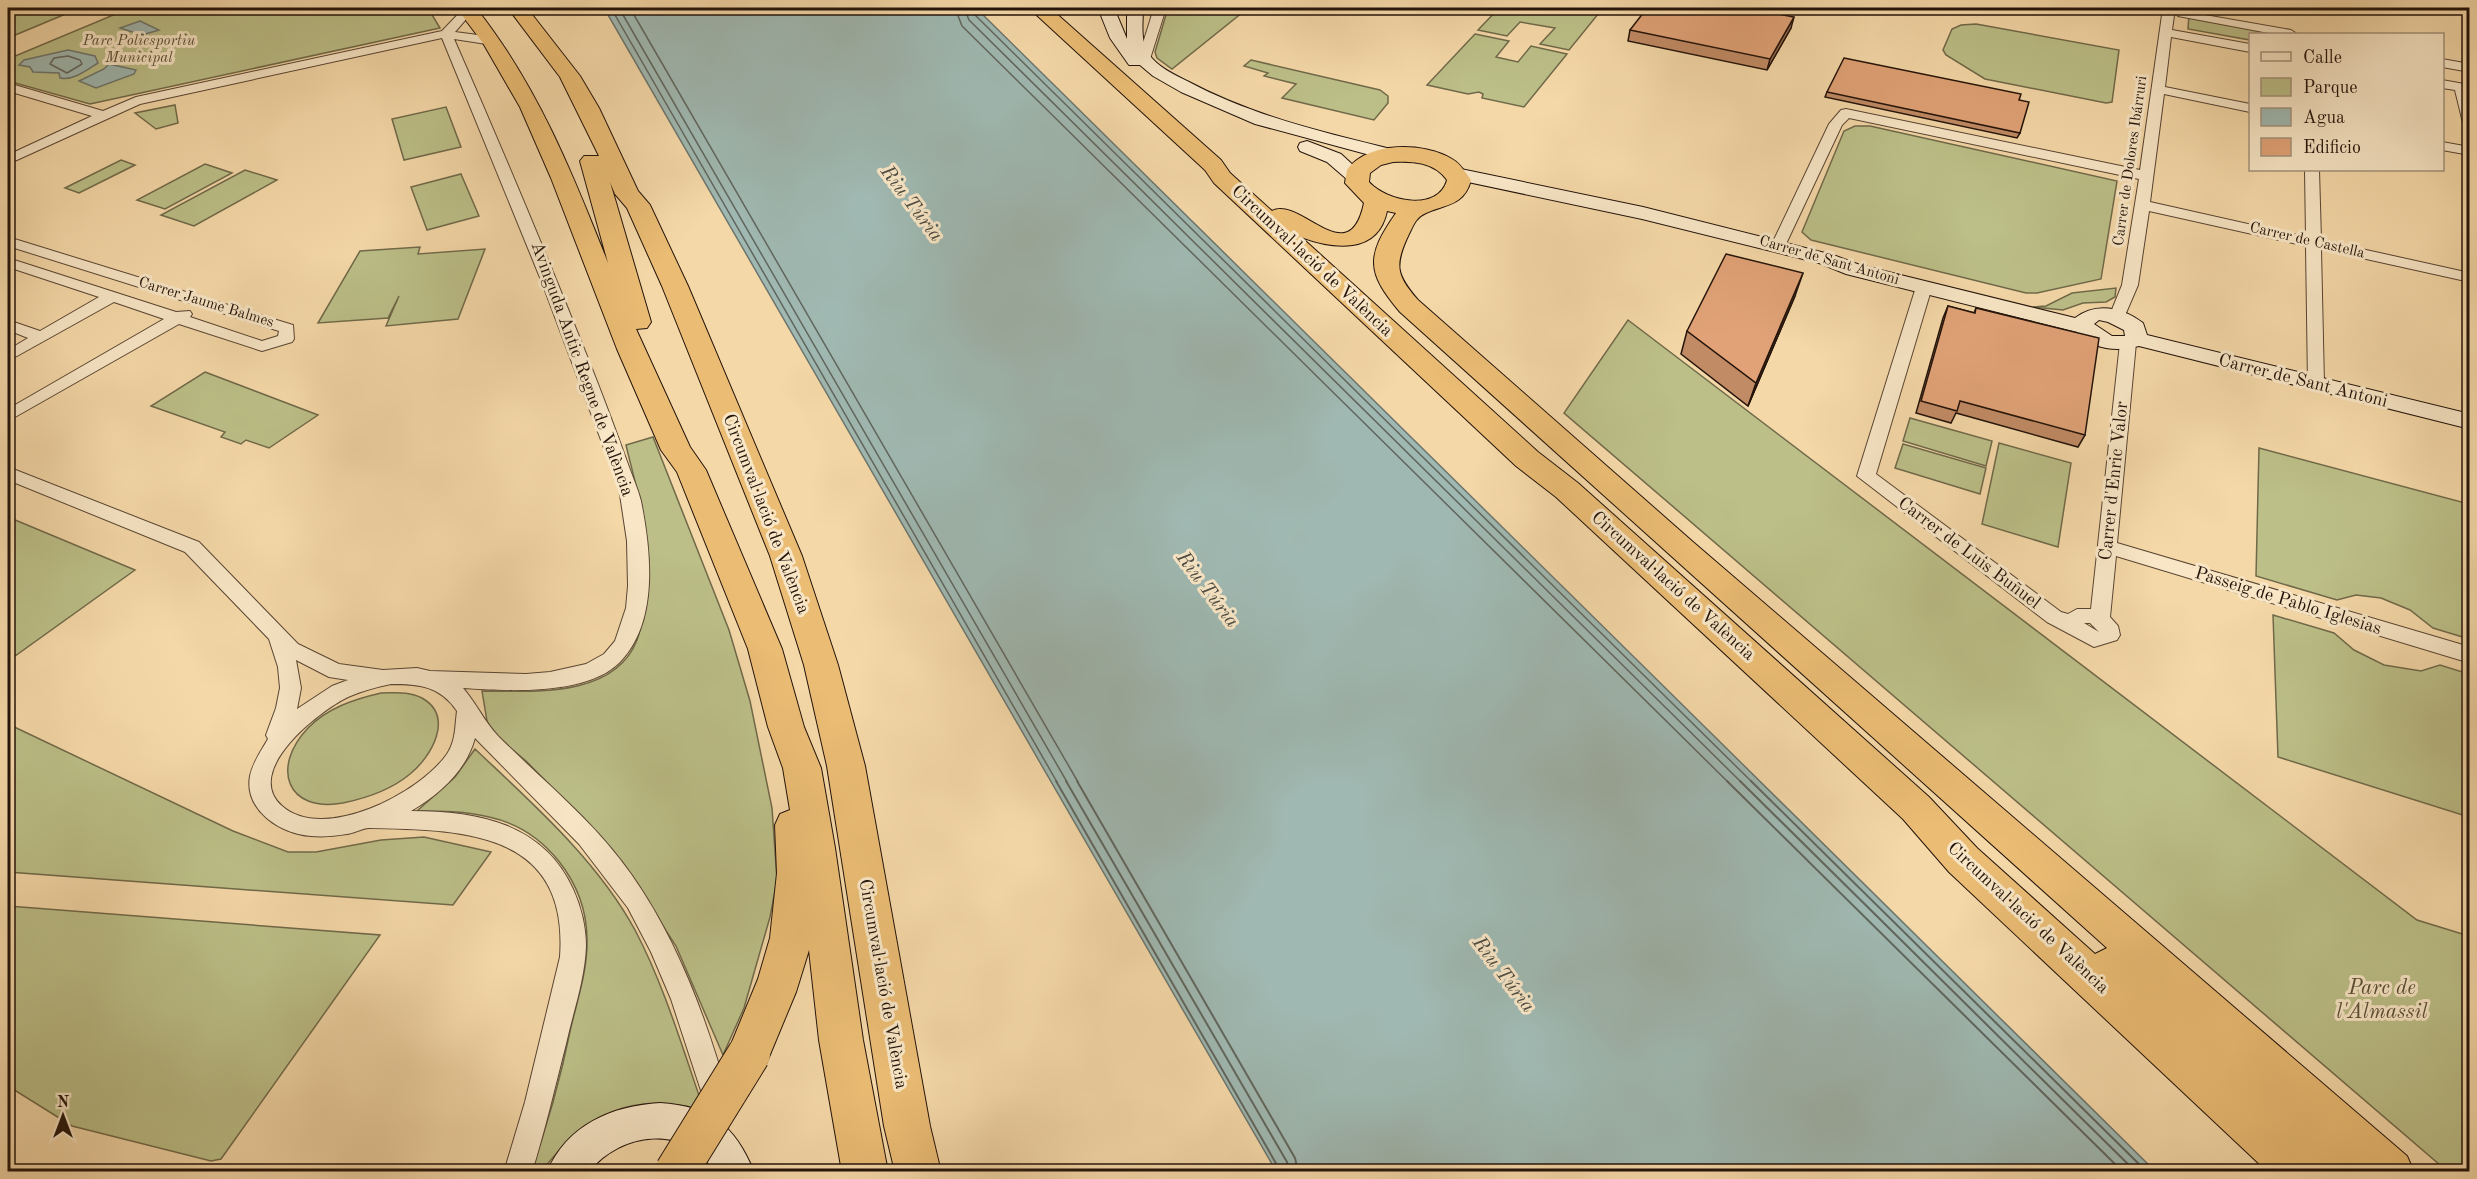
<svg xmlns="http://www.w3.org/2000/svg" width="2477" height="1179" font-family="'Old Standard TT',serif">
	<rect width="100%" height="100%" fill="#f5d8a8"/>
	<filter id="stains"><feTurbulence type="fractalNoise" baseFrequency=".00333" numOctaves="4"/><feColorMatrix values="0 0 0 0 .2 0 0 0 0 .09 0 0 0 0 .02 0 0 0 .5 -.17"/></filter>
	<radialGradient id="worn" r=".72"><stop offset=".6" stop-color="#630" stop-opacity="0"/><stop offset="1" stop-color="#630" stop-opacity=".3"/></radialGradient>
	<g fill="#bcbf88" stroke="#706949" stroke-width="1.5">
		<path d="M 8,8 L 80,8 L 8,38 Z"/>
		<path d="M 130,8 L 428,8 L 440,28 L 90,104 L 8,81 L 8,59 Z"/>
		<path d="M 1168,8 L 1248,8 L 1172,69 L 1157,58 L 1155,52 Z"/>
		<path d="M 1499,8 L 1603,8 L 1569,50 L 1540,44 L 1555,28 L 1520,22 L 1507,36 L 1478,30 Z"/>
		<path d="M 2189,15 L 2294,34 L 2250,34 L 2250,40 L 2188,29 Z"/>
		<path d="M 1976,24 L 2119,50 L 2112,102 L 2106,103 L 1985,79 L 1946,55 L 1943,50 L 1952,29 L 1961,25 Z"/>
		<path d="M 1475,34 L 1509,41 L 1496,57 L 1518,62 L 1531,46 L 1567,54 L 1524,107 L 1482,98 L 1483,94 L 1479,92 L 1468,94 L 1427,85 Z"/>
		<path d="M 1251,60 L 1380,90 L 1388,96 L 1388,103 L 1374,120 L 1282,98 L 1296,84 L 1264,76 L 1268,73 L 1244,66 Z"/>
		<path d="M 175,105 L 178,123 L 156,129 L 135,113 Z"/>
		<path d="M 446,107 L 461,147 L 404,160 L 392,119 Z"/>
		<path d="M 1855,126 L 1870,126 L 2117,181 L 2101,279 L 2037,293 L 2026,293 L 1811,240 L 1802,232 L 1844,131 Z"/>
		<path d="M 121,160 L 135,165 L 79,193 L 65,188 Z"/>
		<path d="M 205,164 L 232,173 L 165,209 L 137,200 Z"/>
		<path d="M 245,170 L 277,180 L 194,226 L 161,215 Z"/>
		<path d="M 461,174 L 479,216 L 427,230 L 411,187 Z"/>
		<path d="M 420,247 L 418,254 L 485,249 L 458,319 L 386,326 L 399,296 L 388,318 L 318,323 L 360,251 Z"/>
		<path d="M 2116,288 L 2115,297 L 2106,302 L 2083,303 L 2063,310 L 2033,307 L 2046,306 L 2072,293 Z"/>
		<path d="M 1628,320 L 2417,920 L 2469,936 L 2469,1171 L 2447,1171 L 1564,413 Z"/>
		<path d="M 205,372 L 318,415 L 269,448 L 246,440 L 241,444 L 221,437 L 225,432 L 151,406 Z"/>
		<path d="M 1910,418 L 1992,441 L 1986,466 L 1903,441 Z"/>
		<path d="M 653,437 L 729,630 L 750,701 L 772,808 L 777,880 L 770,917 L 744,1008 L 723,1055 L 676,946 L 633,880 L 591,827 L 526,761 L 493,733 L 487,721 L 482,691 C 531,691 614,699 637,640 C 644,621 642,600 642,581 C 642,558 644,534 641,512 C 638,489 631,467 626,445 Z"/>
		<path d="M 1999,443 L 2071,463 L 2058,547 L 1982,524 Z"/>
		<path d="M 1903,444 L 1986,468 L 1980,494 L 1895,468 Z"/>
		<path d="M 2259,448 L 2469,504 L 2469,639 L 2433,628 L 2410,610 L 2381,598 L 2356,595 L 2337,600 L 2256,576 Z"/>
		<path d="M 8,517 L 135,570 L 8,661 Z"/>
		<path d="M 2273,615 L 2334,633 L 2354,650 L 2384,665 L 2421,671 L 2440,665 L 2469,674 L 2469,817 L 2278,757 Z"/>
		<path d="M 381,693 C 395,693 409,691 422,698 C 455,717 431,757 410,774 C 391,790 367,798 343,803 C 286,813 271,767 308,728 C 327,708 355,699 381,693 Z"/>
		<path d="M 8,724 L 233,831 L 288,852 L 316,852 L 381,840 L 424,837 L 491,852 L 453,905 L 8,872 Z"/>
		<path d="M 475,749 C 532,803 597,860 635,930 C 665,987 683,1050 704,1110 C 631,1091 586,1113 542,1171 L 531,1171 C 548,1124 561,1076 571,1027 C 578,998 588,968 587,938 C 586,882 545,829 489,817 C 465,811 441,811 417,811 L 455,777 Z"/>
		<path d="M 8,906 L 380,935 L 221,1159 L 211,1161 L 72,1126 L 8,1086 Z"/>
	</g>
	<g fill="#9fb8b1" stroke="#6d766e" stroke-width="1.5">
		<path d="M 604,8 L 976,8 L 2155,1171 L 1276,1171 Z"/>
		<path d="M 140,21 L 159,30 L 142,35 L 120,28 Z"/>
		<path d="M 68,50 L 95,56 L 98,63 C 87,70 73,81 60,78 L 59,73 L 33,72 L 30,67 L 19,65 L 24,60 Z"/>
		<path d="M 109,64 L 136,70 L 134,74 L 96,88 L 79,81 L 104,69 Z"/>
	</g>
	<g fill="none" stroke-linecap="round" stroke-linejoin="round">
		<g stroke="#61665e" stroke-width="1.5">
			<path d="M 611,8 L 1057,782"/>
			<path d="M 619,8 L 1067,782"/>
			<path d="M 630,8 L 1078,782"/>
			<path d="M 955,8 L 962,26 L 1728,782"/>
			<path d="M 964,8 L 969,20 L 1741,782"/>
			<path d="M 972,8 L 974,14 L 1752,782"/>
			<path d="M 68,56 L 80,60 L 82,64 L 67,73 L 50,64 L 54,58 Z"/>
		</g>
		<g stroke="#61665e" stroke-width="2">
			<path d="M 1056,781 L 1281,1172"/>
			<path d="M 1066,781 L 1287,1162 L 1289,1172"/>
			<path d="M 1077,781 L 1295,1158 L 1298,1172"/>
			<path d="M 1727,781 L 2123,1172"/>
			<path d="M 1740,781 L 2136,1172"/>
			<path d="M 1751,781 L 2147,1172"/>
		</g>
		<g stroke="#584432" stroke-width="2">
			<g id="street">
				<path d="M 464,8 L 474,10 L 455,32 L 493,37 L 499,41 L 493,45 L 454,39 C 501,146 546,253 589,361 C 603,396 616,431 629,467 C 633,478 638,489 641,501 C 651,551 659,622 620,662 C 587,696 506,691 463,688 C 476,703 484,721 498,736 C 543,781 594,821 631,874 C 679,942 708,1023 730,1103 L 726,1112 L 717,1116 L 708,1112 L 671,999 L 651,952 L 628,908 L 579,844 L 475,738 C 466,771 440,794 411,811 C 477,811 543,823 573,889 C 581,907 586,926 586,946 C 585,979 573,1012 566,1044 C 555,1087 545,1130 532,1172 L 504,1172 L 525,1102 L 560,957 C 569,830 462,830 369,828 C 363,828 354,833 347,834 C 335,836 323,837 311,836 C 280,834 244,810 250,776 C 253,762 261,751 268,739 L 266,735 L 276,708 L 280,688 L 278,667 L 269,639 L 185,552 L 8,480 L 8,467 L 199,542 L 298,644 L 339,664 L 383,670 L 417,668 L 430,671 L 526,674 L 550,672 L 586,664 L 604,654 L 615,641 L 626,608 L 628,586 L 627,541 L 619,488 L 541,280 L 442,38 L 140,104 L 8,164 L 8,155 L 92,116 L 8,91 L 8,83 L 103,111 L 136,97 L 442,31 ZM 296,660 L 329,677 L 348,680 L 332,686 L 297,709 L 301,688 ZM 391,684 C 420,684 440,686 457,711 C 455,725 456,741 447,754 C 420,793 324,843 282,806 C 242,771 319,711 348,697 C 362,691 376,687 391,684 Z"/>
				<path d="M 1154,8 L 1166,8 L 1150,59 L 1144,63 L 1138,59 Z"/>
				<path d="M 2163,8 L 2175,8 L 2172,30 L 2250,44 L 2250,52 L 2171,37 L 2165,87 L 2250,104 L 2250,112 L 2164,94 L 2150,202 L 2306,237 L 2305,170 L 2319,170 L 2321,240 L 2470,273 L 2470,282 L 2321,249 L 2324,384 L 2322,388 L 2310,388 L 2308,384 L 2306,246 L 2149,211 L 2138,285 L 2123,320 L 2111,320 L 2109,317 L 2122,285 L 2139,179 L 1849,118 L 1842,125 L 1785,246 L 1778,250 L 1771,246 L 1829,124 L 1841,110 L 1846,109 L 2140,170 Z"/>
				<path d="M 2182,11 L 2291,30 L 2297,34 L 2274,34 L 2178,16 L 2178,12 Z"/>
				<path d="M 2442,59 L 2470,64 L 2470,72 L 2442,67 Z"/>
				<path d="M 2442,80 L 2470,85 L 2470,127 L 2463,123 L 2455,90 L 2442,88 Z"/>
				<path d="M 2442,142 L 2470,147 L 2470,155 L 2442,150 Z"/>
				<path d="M 8,237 L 293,325 L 294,339 L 292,342 L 262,351 L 179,324 L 8,421 L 8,409 L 164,319 L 114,302 L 8,361 L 8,350 L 28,338 L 8,330 L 8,320 L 40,331 L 99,297 L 8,267 L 8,258 L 176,312 L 190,311 L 192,314 L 190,317 L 262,341 L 278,336 L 279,331 L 8,246 Z"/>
				<path d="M 1924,282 L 1932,287 L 1876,474 L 2061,612 L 2068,614 L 2077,609 L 2091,609 L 2120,343 L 2128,338 L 2136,343 L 2117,543 L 2470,647 L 2470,663 L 2116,556 L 2110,617 L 2118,626 L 2120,635 L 2117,640 L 2094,647 L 2047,622 L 1857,476 L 1916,287 ZM 2084,623 L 2090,623 L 2099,632 Z"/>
			</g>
		</g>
		<g stroke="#23130a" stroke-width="2">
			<g id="secondary">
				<path d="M 1098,8 L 1114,8 L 1127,39 L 1127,8 L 1143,8 C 1143,22 1140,39 1148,53 C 1157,67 1175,75 1189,82 C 1255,117 1326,133 1399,151 L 1401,155 L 1392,161 L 1255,124 L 1181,92 L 1153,76 L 1140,65 L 1129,65 L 1110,38 Z"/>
				<path d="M 1307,141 L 1341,154 L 1366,177 L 1363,181 L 1349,181 L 1327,162 L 1300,151 L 1298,147 L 1300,143 Z"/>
				<path d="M 1456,168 L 1643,207 L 1833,255 L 1860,265 L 2075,318 C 2096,302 2122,307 2143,323 L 2147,335 L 2470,414 L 2470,429 L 2139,346 C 2117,352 2093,350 2077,332 L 1846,274 L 1819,263 L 1642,219 L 1449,178 L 1446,174 L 1449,170 ZM 2099,320 L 2108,322 L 2124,330 L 2125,336 L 2112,336 L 2094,324 Z"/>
				<path d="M 660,1103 C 710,1106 735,1125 754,1172 L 714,1172 C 687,1123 620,1132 589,1172 L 547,1172 C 567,1125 611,1106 660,1103 Z"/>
			</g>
		</g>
		<g stroke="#23130a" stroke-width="2">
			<g id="highway">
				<path d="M 460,8 L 476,8 C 537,85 572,172 608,263 L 580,161 L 584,156 L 599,156 L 560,77 L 508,8 L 527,8 L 580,76 L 599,108 L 638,191 L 650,205 L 688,286 L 802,556 L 838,665 L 865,766 L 930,1126 L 941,1172 L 895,1172 L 884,1126 L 827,766 L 804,665 L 770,556 L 662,286 L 627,208 L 615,194 L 610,182 L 651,322 L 647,328 L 636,329 L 690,447 L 706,470 L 782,649 L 804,727 L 821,768 L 835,848 L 863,1040 L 888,1172 L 842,1172 L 819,1040 L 809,950 L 796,992 L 764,1069 L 749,1075 L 734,1069 L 727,1054 L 758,979 L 770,938 L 777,873 L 775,825 L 780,814 L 790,810 L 783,768 L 768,727 L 748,649 L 677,472 L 661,450 L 617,349 L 551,178 L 520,107 L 483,43 L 458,10 Z"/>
				<path d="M 1029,8 L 1050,8 L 1221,160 L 1230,173 L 1272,211 C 1301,196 1349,274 1364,203 L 1345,183 L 1347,170 C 1368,141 1424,142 1452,159 C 1461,164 1465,172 1471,180 C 1464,206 1446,204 1426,213 C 1416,217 1413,226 1409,234 C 1394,265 1396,275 1418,300 L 1693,542 L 2407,1156 L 2414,1172 L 2356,1172 L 2348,1164 L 2332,1171 L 2323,1167 L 2325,1172 L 2268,1172 L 1949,872 L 1903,819 L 1556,497 L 1516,466 L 1214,183 L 1205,170 ZM 1393,162 C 1413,161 1434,162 1447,180 C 1438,213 1386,201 1369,182 L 1370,173 L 1381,165 ZM 1387,211 L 1396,213 C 1366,256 1366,272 1400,312 L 2107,948 L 2095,954 L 1977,848 L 1929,797 L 1578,483 L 1538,452 L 1301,237 C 1333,249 1378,255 1387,211 Z"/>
			</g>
		</g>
		<use href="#street" fill="#f8e6c6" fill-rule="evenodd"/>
		<use href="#secondary" fill="#f8e6c6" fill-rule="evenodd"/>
		<use href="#highway" fill="#eabc74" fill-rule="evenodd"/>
		<g stroke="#23130a" stroke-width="44" stroke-linecap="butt">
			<path id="highway-bridge" d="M 676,1172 L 749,1054"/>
		</g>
		<use href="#highway-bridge" stroke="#eabc74" stroke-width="42"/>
	</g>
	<g fill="#c18b65" stroke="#23130a" stroke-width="1.5">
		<path d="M 1791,28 L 1767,70 L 1628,41 L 1630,30 Z"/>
		<path d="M 1827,92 L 2019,100 L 2020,133 L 2017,138 L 1825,97 Z"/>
		<path d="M 1795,296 L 1748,406 L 1681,354 L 1687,331 Z"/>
		<path d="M 1948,306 L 1974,313 L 1976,308 L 2085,435 L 2078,447 L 1956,413 L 1951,423 L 1916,413 L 1943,318 Z"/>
	</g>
	<g fill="#9d7153" stroke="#23130a" stroke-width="1.5">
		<path d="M 1794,17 L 1791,28 L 1767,70 L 1770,59 Z"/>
		<path d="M 1803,273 L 1795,296 L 1748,406 L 1756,383 Z"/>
	</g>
	<g fill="#e0a276" stroke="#23130a" stroke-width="1.5">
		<path d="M 1647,8 L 1745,8 L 1794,17 L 1770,59 L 1630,30 Z"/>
		<path d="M 1844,58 L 2021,94 L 2019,100 L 2029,102 L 2020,133 L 1827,92 Z"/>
		<path d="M 1726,254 L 1803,273 L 1756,383 L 1687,331 Z"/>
		<path d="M 1948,306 L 1975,313 L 1976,308 L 2099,338 L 2085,435 L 1960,401 L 1957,411 L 1921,401 Z"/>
	</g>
	<g text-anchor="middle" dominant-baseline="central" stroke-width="6" stroke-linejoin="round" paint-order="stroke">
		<g font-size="15" font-style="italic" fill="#594f36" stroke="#f8e6c6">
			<text x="139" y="41">Parc Poliesportiu<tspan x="139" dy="17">Municipal</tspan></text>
		</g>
		<g font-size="15" fill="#23130a" stroke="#f8e6c6">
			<text transform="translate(2131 161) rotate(-82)">Carrer de Dolores Ibárruri</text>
			<text transform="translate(2307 241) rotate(13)">Carrer de Castella</text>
			<text transform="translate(1829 261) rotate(16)">Carrer de Sant Antoni</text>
			<text transform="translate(206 303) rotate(17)">Carrer Jaume Balmes</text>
		</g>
		<g font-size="18" fill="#23130a" stroke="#f8e6c6">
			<text transform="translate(1312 261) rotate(43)">Circumval·lació de València</text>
			<text transform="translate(582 369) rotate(70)">Avinguda Antic Regne de València</text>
			<text transform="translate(2303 381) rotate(14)">Carrer de Sant Antoni</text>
			<text transform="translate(2114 481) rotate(-84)">Carrer d'Enric Valor</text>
			<text transform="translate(766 514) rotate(69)">Circumval·lació de València</text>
			<text transform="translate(1969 553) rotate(37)">Carrer de Luis Buñuel</text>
			<text transform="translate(1673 586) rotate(42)">Circumval·lació de València</text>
			<text transform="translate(2288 601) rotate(17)">Passeig de Pablo Iglesias</text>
			<text transform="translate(2028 918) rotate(43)">Circumval·lació de València</text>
			<text transform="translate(883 984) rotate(80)">Circumval·lació de València</text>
		</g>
		<g font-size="20" font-style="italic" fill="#4e4d44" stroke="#f8e6c6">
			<text transform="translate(911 204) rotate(53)">Riu Túria</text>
			<text transform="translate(1207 590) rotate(53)">Riu Túria</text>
			<text transform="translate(1503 975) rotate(53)">Riu Túria</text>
		</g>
		<g font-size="21" font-style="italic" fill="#594f36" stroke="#f8e6c6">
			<text x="2382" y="988">Parc de<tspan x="2382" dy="24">l'Almassil</tspan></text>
		</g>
	</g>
	<rect width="2477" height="1179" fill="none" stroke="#f5d8a8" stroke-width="30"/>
	<rect x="9" y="9" width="2459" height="1161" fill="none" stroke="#23130a" stroke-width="3"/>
	<rect x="15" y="15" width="2447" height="1149" fill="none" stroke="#23130a" stroke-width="1.5"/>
	<rect x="2249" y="33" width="195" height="138" fill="#f8e6c6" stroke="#a3927b" stroke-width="1.5"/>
	<rect x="2261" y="52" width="30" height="9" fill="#f8e6c6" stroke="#a3927b" stroke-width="1.5"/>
	<text x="2303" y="63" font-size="18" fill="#23130a">Calle</text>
	<rect x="2261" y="78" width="30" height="18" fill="#bcbf88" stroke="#a3927b" stroke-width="1.5"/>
	<text x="2303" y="93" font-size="18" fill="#23130a">Parque</text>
	<rect x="2261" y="108" width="30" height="18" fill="#9fb8b1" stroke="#a3927b" stroke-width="1.5"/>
	<text x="2303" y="123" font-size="18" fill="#23130a">Agua</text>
	<rect x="2261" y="138" width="30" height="18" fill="#e0a276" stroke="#a3927b" stroke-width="1.5"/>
	<text x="2303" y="153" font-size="18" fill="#23130a">Edificio</text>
	<g transform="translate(63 1116)" stroke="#f8e6c6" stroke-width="4.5" paint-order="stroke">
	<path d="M0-4.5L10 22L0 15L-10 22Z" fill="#23130a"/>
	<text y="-9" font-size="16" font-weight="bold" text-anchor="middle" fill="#23130a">N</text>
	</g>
	<rect width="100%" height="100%" filter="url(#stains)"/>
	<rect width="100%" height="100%" fill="url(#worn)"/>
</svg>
